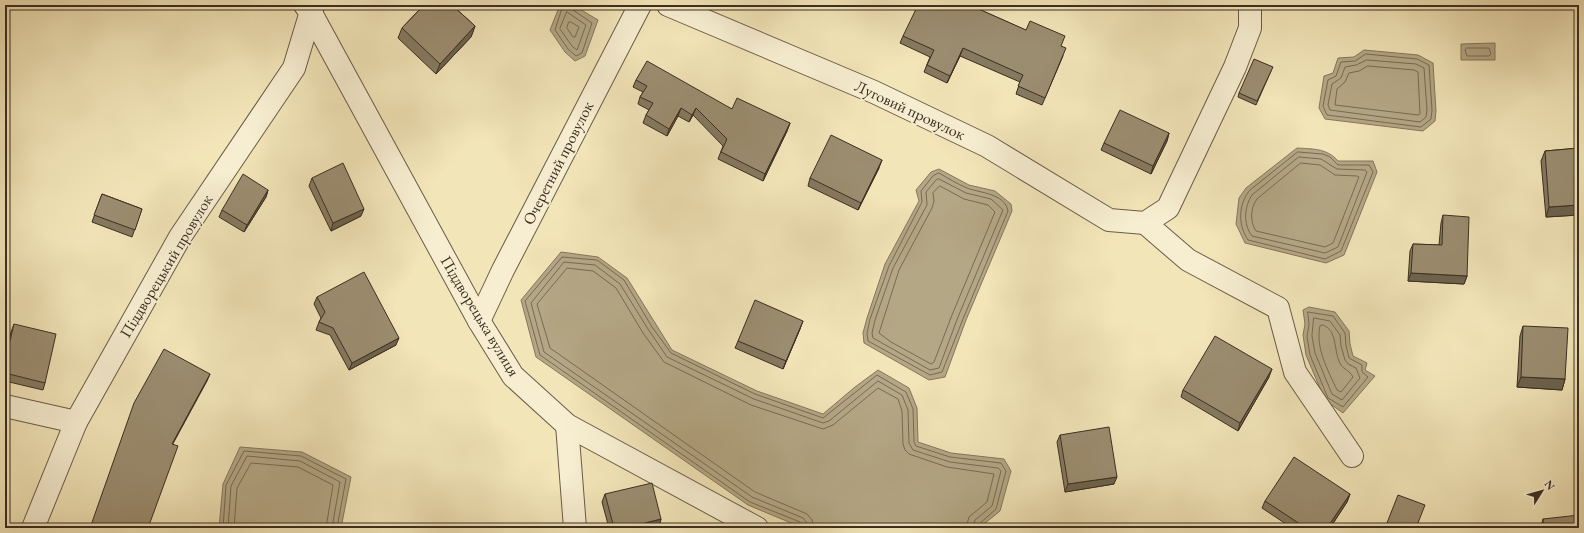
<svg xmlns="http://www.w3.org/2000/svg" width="1584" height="533" font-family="'EB Garamond',serif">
	<rect width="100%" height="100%" fill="#f2e5b8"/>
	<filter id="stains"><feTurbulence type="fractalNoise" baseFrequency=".005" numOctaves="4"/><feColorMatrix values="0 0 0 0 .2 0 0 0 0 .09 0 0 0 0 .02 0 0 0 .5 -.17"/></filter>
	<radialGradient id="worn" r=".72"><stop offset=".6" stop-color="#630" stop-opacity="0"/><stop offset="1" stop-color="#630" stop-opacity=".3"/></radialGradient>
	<g fill="#b4a785" stroke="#84775d">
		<path d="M 560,5 L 573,5 L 598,20 L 585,56 L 575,61 L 565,52 L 550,30 Z"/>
		<path d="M 1495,43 L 1495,60 L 1461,60 L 1461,44 Z"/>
		<path d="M 1364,50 L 1418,55 L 1433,63 L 1436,111 L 1435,121 L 1423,131 L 1325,119 L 1319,108 L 1324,76 L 1333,73 L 1338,58 L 1354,57 Z"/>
		<path d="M 1297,148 C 1312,149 1327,148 1338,161 L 1373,161 L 1377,172 L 1344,255 L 1326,263 L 1245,243 L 1236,224 L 1239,198 L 1246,188 Z"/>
		<path d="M 939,169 L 969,185 L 995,191 L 1011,204 L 1012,211 L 966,320 L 945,377 L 929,380 L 864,343 L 863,333 L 867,318 L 885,264 L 919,201 L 916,190 L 931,172 Z"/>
		<path d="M 561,252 L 598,257 L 627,278 L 672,350 L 757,391 L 823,414 L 855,387 L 878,370 L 909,388 L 917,408 L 918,442 L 951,453 L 1004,459 L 1011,471 L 1000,511 L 979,528 L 803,528 L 748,505 L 536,357 L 521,300 Z"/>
		<path d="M 1309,307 L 1335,312 L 1349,331 L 1350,344 L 1353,356 L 1367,363 L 1365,370 L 1375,376 L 1343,413 L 1325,400 L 1306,355 L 1303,335 L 1305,324 L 1303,310 Z"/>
		<path d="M 240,447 L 302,452 L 351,477 L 341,528 L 219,528 L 223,484 Z"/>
	</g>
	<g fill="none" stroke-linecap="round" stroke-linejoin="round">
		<g stroke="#786a54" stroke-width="1">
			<path d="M 563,5 L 555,30 L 568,49 L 576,56 L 582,53 L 592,23 L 573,10 L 572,5"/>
			<path d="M 567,12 L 586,25 L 577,50 L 572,46 L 560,29 Z"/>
			<path d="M 569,22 L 571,22 L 579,27 L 575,37 L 573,37 L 567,28 Z"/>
			<path d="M 1467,48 L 1489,48 L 1491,54 L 1489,56 L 1467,56 L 1465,50 Z"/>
			<path d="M 1366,54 L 1417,59 L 1429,65 L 1432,110 L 1431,119 L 1421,127 L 1327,115 L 1323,106 L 1328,80 L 1336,76 L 1341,62 L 1355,61 Z"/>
			<path d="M 1367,60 L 1416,64 L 1424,68 L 1427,110 L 1426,117 L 1420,122 L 1330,110 L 1328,105 L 1332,84 L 1341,78 L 1345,67 L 1356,65 Z"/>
			<path d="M 1368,66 L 1414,70 L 1418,72 L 1420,114 L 1418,115 L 1335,105 L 1337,89 L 1345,82 L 1349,73 L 1359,71 Z"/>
			<path d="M 1298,152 L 1323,154 L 1330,157 L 1338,165 L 1369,165 L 1373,172 L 1341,251 L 1325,259 L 1248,240 C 1238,225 1238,206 1249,191 Z"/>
			<path d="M 1299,157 L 1321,159 L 1337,169 L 1365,170 L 1367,172 L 1338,247 L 1325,253 L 1252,236 C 1243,224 1244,207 1252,195 Z"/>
			<path d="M 1301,163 L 1320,165 L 1335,175 L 1357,176 L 1359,177 L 1333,243 L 1325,247 L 1256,231 C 1250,222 1250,208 1257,199 Z"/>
			<path d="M 939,173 C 948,178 957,184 967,188 C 979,193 1005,193 1008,211 L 963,319 L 942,372 L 930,375 L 868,341 L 867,333 L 870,319 L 889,266 L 922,202 L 921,191 L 933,176 Z"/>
			<path d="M 939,179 L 966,193 L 991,199 L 1003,210 L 958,317 L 939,368 L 930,370 L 873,338 L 872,333 L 875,320 L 893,268 L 927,205 L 926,192 L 936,180 Z"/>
			<path d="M 940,186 L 964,199 L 988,205 L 995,212 L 952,315 L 934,362 L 931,364 L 891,342 L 879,333 L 899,270 L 932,208 L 934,201 L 933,193 Z"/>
			<path d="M 1308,312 L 1333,316 L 1345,333 L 1346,345 L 1349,358 L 1362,365 L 1362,372 L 1368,377 L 1343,407 L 1328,398 L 1310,355 L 1307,336 L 1309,325 Z"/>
			<path d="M 1314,318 L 1330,321 L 1340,335 L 1341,346 L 1345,360 L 1348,364 L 1356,368 L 1360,378 L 1342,400 L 1332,394 L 1315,353 L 1312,336 Z"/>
			<path d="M 1322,325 C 1337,328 1334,350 1339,361 C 1342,370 1348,368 1353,377 L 1341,392 L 1337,390 C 1328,370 1315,348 1320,326 Z"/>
			<path d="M 223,528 L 226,485 L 244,451 L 301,456 L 346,479 L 337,528"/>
			<path d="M 228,528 L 231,486 L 247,456 L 300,461 L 340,482 L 332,528"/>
			<path d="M 234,528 L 237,488 L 251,463 L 298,467 L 333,485 L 326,528"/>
			<path d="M 803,528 L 800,522 L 750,502 L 540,355 L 525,301 L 562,257 L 597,260 L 624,280 L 652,327 L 671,353 L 755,394 L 823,418 L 877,375 L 906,392 L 913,409 L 914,442 L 916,446 L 950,457 L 1001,463 L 1006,471 L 996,509 L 979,524 L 977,528"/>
			<path d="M 808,528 L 807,523 L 803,518 L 752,497 L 544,352 L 531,303 L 564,262 L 595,265 L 620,284 L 648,329 L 667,357 L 754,399 L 823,423 L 829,421 L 878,381 L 902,395 L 908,410 L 909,443 L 913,450 L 950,462 L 998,468 L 1001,471 L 992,506 L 975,520 L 972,528"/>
			<path d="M 814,528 L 812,520 L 807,514 L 755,492 L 550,348 L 537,304 L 567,268 L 593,271 L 616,288 L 643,333 L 664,362 L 751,405 L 823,429 L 833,425 L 878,388 L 898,399 L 902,411 L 903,444 L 905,450 L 909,454 L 947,467 L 994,474 L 987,502 L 969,517 L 966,528"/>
		</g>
		<g stroke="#6a5c48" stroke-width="24">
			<g id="minor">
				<path d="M 305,5 L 311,13 L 479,321 L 513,376 L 567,425 L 757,528"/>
				<path d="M 668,5 L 874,92 L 987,146 L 1109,220 L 1145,223 L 1168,208 L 1235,67 L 1250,28 L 1250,5"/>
				<path d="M 1145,223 L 1188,260 L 1278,308 L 1295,372 L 1352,456"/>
				<path d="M 479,321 L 503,270 L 640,5"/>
				<path d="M 5,406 L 76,422"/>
				<path d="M 567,425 L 575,528"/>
				<path d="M 33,528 L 76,422 L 180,237 L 294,68 L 313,5"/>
			</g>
		</g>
		<use href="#minor" stroke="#f7eed1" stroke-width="22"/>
	</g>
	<g fill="#857960" stroke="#3c2e22">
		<path d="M 415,5 L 452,5 L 475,26 L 471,37 L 436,74 L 398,38 L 402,28 L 419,10 Z"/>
		<path d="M 974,7 L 1061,46 L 1063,56 L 1042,105 L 1016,94 L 1020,82 L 960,56 L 947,83 L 924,72 L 930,57 L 900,43 L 903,36 Z"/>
		<path d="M 1271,71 L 1256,105 L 1238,97 L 1239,93 Z"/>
		<path d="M 636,80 L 732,109 L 790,123 L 787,131 L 763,181 L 718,159 L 723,146 L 693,115 L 689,122 L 678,116 L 667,136 L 643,123 L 646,115 L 649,110 L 638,104 L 640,97 L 643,92 L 633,87 Z"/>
		<path d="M 1169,133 L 1167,141 L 1151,174 L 1101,150 L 1104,143 Z"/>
		<path d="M 1579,148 L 1579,215 L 1546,217 L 1541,161 L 1545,151 Z"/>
		<path d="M 879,168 L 858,210 L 808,186 L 810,178 Z"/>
		<path d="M 312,178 L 361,216 L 331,231 L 309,186 Z"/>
		<path d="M 268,190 L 266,197 L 244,232 L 219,217 L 222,210 Z"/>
		<path d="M 102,194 L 142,209 L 132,237 L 92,222 Z"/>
		<path d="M 1443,215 L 1467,276 L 1464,284 L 1408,281 L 1410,251 L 1413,244 L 1439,245 L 1441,223 Z"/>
		<path d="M 317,297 L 396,345 L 349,370 L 330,335 L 316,330 L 319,322 L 321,318 L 314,304 Z"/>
		<path d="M 14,324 L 45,383 L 43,390 L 5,381 L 5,340 L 9,341 L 11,332 Z"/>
		<path d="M 1523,326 L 1565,379 L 1562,390 L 1517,387 L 1520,336 Z"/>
		<path d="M 800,329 L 783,369 L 735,348 L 738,341 Z"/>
		<path d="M 1269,377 L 1238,431 L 1181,397 L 1183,390 Z"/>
		<path d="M 1060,435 L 1114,484 L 1065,492 L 1057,442 Z"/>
		<path d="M 605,494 L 661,519 L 659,527 L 653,528 L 609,528 L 602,502 Z"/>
		<path d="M 1350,494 L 1347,502 L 1330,528 L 1292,528 L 1262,508 L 1265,501 Z"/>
		<path d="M 1543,519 L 1579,528 L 1541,528 L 1541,526 Z"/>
	</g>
	<g fill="#6c634e" stroke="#3c2e22">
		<path d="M 1339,5 L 1351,5 L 1351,6 Z"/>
		<rect x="1512" y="5" width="46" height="1"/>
		<path d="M 475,26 L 471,37 L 436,74 L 440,64 Z"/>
		<path d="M 963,48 L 960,56 L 947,83 L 950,76 Z"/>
		<path d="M 681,108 L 678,116 L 667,136 L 669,129 Z"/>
		<path d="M 696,108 L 693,115 L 689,122 L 692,115 Z"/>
		<path d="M 790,123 L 787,131 L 763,181 L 765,174 Z"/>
		<path d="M 1169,133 L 1167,141 L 1151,174 L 1153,166 Z"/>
		<path d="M 882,160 L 879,168 L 858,210 L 861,203 Z"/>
		<path d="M 268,190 L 266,197 L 244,232 L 247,225 Z"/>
		<path d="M 1579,205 L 1579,215 L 1546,217 L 1549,207 Z"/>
		<path d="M 364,209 L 361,216 L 331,231 L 333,223 Z"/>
		<path d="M 1411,273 L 1467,276 L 1464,284 L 1408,281 Z"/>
		<path d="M 803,321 L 800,329 L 783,369 L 786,361 Z"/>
		<path d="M 399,338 L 396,345 L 349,370 L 352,363 Z"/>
		<path d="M 1272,369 L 1269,377 L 1238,431 L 1240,423 Z"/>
		<path d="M 210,374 L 207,381 L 169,451 L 172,444 Z"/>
		<path d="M 1521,377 L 1565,379 L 1562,390 L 1517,387 Z"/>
		<path d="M 1117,477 L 1114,484 L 1065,492 L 1068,484 Z"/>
		<path d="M 1350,494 L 1347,502 L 1330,528 L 1327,528 Z"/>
		<path d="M 661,519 L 659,527 L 653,528 L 643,528 L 645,523 Z"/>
	</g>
	<g fill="#9b8d70" stroke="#3c2e22">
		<path d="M 424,5 L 452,5 L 475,26 L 440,64 L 402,28 Z"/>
		<path d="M 918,5 L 975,5 L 974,7 L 1026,30 L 1030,21 L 1065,36 L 1061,46 L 1066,48 L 1045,98 L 1018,86 L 1023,75 L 963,48 L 950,76 L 927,65 L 934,50 L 903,36 Z"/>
		<path d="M 1254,59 L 1273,67 L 1257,101 L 1239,93 Z"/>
		<path d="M 647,61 L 732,109 L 737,98 L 790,123 L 765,174 L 721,152 L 727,139 L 696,108 L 692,115 L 681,108 L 669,129 L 646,115 L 653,103 L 640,97 L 647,86 L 636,80 Z"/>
		<path d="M 1120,110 L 1169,133 L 1153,166 L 1104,143 Z"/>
		<path d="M 831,135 L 882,160 L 861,203 L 810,178 Z"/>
		<path d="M 1579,148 L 1579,205 L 1549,207 L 1545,151 Z"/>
		<path d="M 343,163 L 364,209 L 333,223 L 312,178 Z"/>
		<path d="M 243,174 L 268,190 L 247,225 L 222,210 Z"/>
		<path d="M 102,194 L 142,209 L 135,230 L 94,215 Z"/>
		<path d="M 1443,215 L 1469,217 L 1467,276 L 1411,273 L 1413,244 L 1442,245 Z"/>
		<path d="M 364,272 L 399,338 L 352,363 L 333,328 L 319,322 L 325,312 L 317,297 Z"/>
		<path d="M 755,300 L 803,321 L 786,361 L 738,341 Z"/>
		<path d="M 14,324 L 56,334 L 45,383 L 5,373 L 5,340 L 10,341 Z"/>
		<path d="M 1523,326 L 1568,328 L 1565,379 L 1521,377 Z"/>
		<path d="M 1215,336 L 1272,369 L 1240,423 L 1183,390 Z"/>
		<path d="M 164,349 L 210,374 L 172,444 L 178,446 L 148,528 L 90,528 L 134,403 Z"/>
		<path d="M 1109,427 L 1117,477 L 1068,484 L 1060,435 Z"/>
		<path d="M 1294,457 L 1350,494 L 1327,528 L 1306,528 L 1265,501 Z"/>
		<path d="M 652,483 L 661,519 L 645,523 L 646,528 L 614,528 L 605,494 Z"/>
		<path d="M 1398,495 L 1425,505 L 1416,528 L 1385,528 Z"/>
		<path d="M 1579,515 L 1579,528 L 1544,528 L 1543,519 Z"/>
	</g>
	<g text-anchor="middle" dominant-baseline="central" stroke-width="3.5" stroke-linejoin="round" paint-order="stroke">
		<g font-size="16" fill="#3c2e22" stroke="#f7eed1">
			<text transform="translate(910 110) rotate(25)">Луговий провулок</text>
			<text transform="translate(558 163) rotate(-63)">Очеретний провулок</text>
			<text transform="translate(166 266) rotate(-59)">Піддворецький провулок</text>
			<text transform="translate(480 316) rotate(59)">Піддворецька вулиця</text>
		</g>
	</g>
	<rect width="1584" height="533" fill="none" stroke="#f2e5b8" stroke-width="20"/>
	<rect x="6" y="6" width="1572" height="521" fill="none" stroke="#3c2e22" stroke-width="2"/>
	<rect x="10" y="10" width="1564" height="513" fill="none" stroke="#3c2e22"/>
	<g transform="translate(1542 491) rotate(53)" stroke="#f7eed1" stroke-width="3" paint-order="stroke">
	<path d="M0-3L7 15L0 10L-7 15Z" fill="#3c2e22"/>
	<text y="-6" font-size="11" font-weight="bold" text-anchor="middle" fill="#3c2e22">N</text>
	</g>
	<rect width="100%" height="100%" filter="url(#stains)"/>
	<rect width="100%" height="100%" fill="url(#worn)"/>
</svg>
